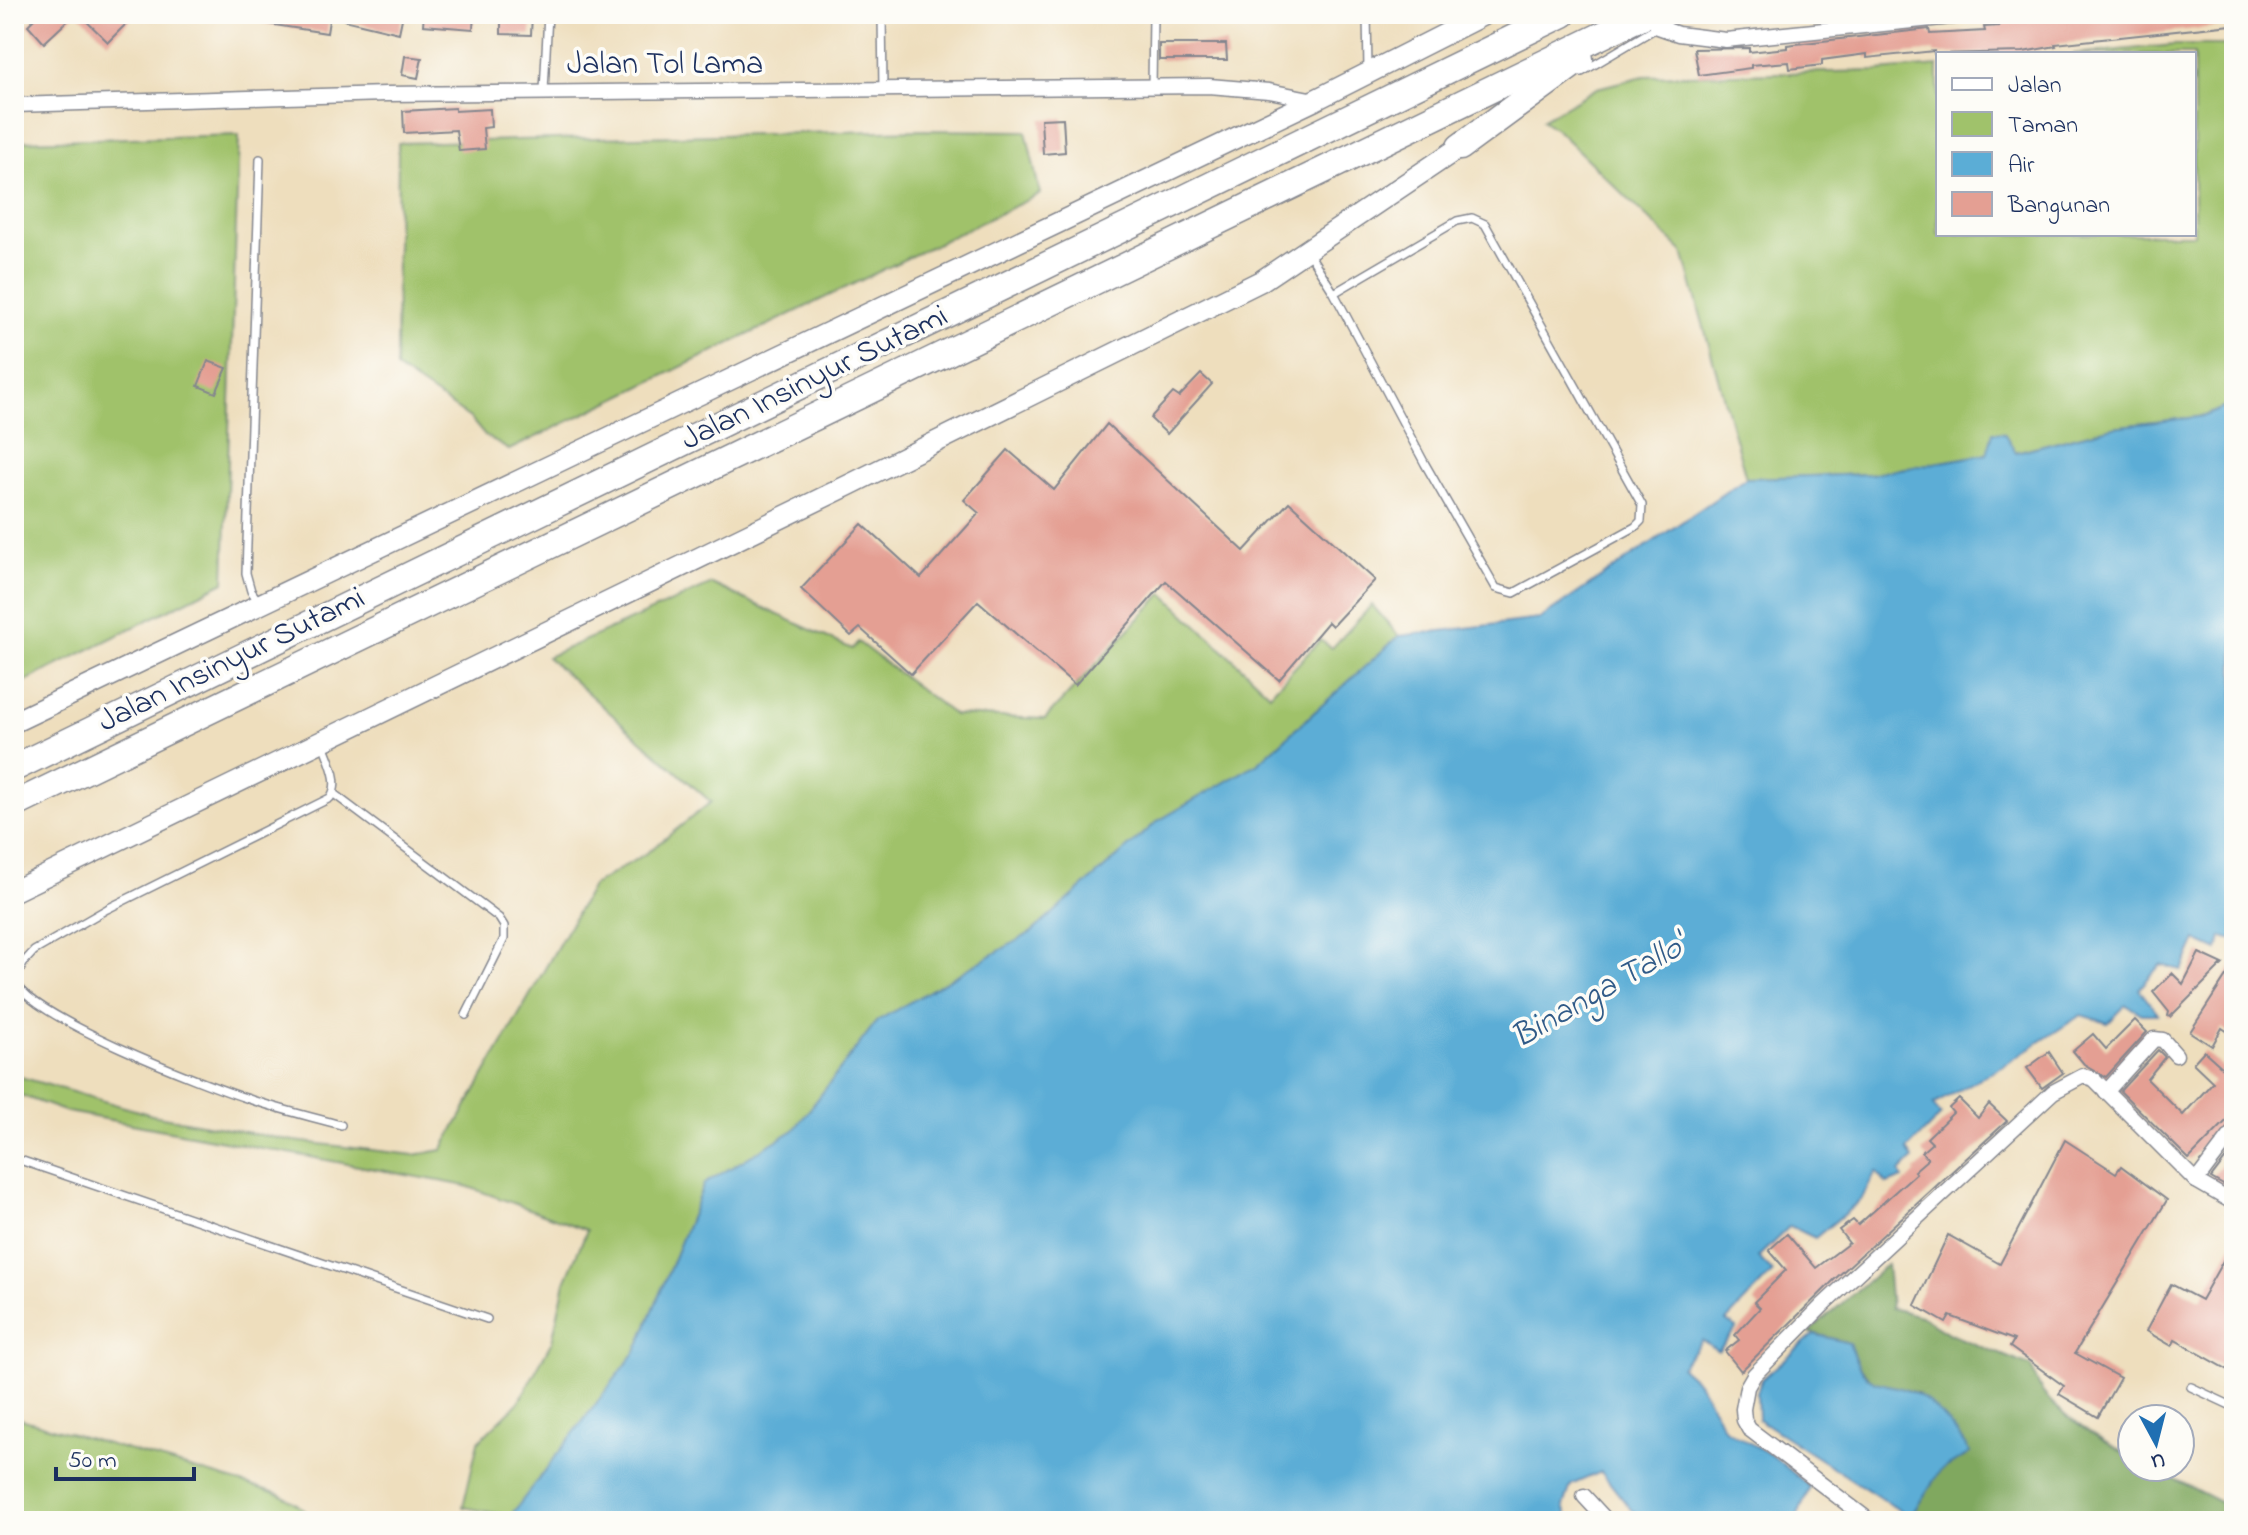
<svg xmlns="http://www.w3.org/2000/svg" width="2248" height="1535" font-family="'Indie Flower',sans-serif">
	<rect width="100%" height="100%" fill="#fdfcf7"/>
	<filter id="ink" filterUnits="userSpaceOnUse"><feTurbulence type="fractalNoise" baseFrequency=".0125" numOctaves="2"/><feDisplacementMap in="SourceGraphic" scale="16" xChannelSelector="R" yChannelSelector="G"/><feConvolveMatrix kernelMatrix="1 2 1 2 8 2 1 2 1" color-interpolation-filters="sRGB"/></filter>
	<filter id="wash" filterUnits="userSpaceOnUse"><feTurbulence type="fractalNoise" baseFrequency=".006" numOctaves="4" result="noise"/><feDisplacementMap in="SourceGraphic" scale="32" xChannelSelector="R" yChannelSelector="G"/><feGaussianBlur stdDeviation="1.8" result="paint"/><feColorMatrix in="noise" values="0 0 0 0 0 0 0 0 0 0 0 0 0 0 0 0 0 1.4 0 .05"/><feComposite in="paint" operator="in"/></filter>
	<g filter="url(#wash)">
		<rect width="100%" height="100%" fill="#eedebd"/>
		<g fill="#a0c26b" stroke="#5e7864" stroke-width="2">
			<path d="M 2175,45 L 2234,45 L 2234,403 L 2205,416 L 2113,427 L 2015,452 L 2004,433 L 1988,454 L 1871,474 L 1746,478 L 1683,252 L 1557,130 L 1542,120 L 1597,88 L 1644,76 L 1878,71 L 1938,66 L 1938,234 L 2194,234 L 2194,54 L 2073,54 Z"/>
			<path d="M 920,130 L 1026,131 L 1040,194 L 509,450 L 484,435 L 470,418 L 396,368 L 398,143 Z"/>
			<path d="M 239,135 L 224,582 L 14,687 L 14,167 L 20,141 Z"/>
			<path d="M 712,584 L 852,649 L 858,642 L 954,715 L 1045,719 L 1163,593 L 1270,694 L 1320,640 L 1332,648 L 1372,605 L 1399,636 L 1258,763 L 1158,821 L 1032,932 L 877,1021 L 794,1130 L 704,1184 L 637,1350 L 511,1516 L 463,1507 L 478,1442 L 519,1402 L 552,1341 L 565,1282 L 587,1230 L 466,1186 L 67,1112 L 14,1093 L 14,1075 L 152,1115 L 294,1141 L 414,1155 L 442,1150 L 592,886 L 648,852 L 711,802 L 547,657 Z"/>
			<path d="M 14,1417 L 280,1494 L 297,1504 L 317,1521 L 14,1521 Z"/>
		</g>
		<path fill="#80a85f" stroke="#4e6c5e" stroke-width="2" d="M 1887,1264 L 1891,1308 L 1921,1316 L 1950,1334 L 2030,1366 C 2036,1374 2037,1386 2044,1394 C 2065,1419 2103,1442 2132,1457 L 2132,1467 L 2151,1467 L 2234,1509 L 2234,1521 L 1914,1521 L 1910,1517 L 1940,1471 L 1970,1453 L 1917,1393 L 1874,1383 L 1856,1364 L 1849,1343 L 1809,1332 Z"/>
		<g fill="#5badd6" stroke="#3b6e9a" stroke-width="2">
			<path d="M 2234,403 L 2234,940 L 2221,937 L 2218,950 L 2196,940 L 2182,970 L 2160,965 L 2139,989 L 2158,1014 L 2142,1014 L 2126,1005 L 2108,1023 L 2081,1015 L 2009,1062 L 1933,1105 L 1941,1115 L 1907,1150 L 1913,1159 L 1900,1172 L 1903,1178 L 1887,1184 L 1876,1172 L 1861,1200 L 1815,1238 L 1790,1226 L 1758,1257 L 1773,1272 L 1726,1321 L 1737,1328 L 1718,1351 L 1702,1340 L 1681,1367 L 1698,1382 L 1725,1429 L 1773,1456 L 1810,1487 L 1795,1521 L 1664,1521 L 1632,1511 L 1601,1472 L 1571,1485 L 1564,1506 L 1569,1521 L 486,1521 L 511,1515 L 637,1350 L 704,1184 L 794,1130 L 877,1021 L 1032,932 L 1158,821 L 1258,763 L 1399,636 L 1540,619 L 1746,478 L 1871,474 L 1987,454 L 1993,432 L 2004,433 L 2016,452 L 2113,427 L 2205,416 Z"/>
			<path d="M 1814,1334 L 1849,1343 C 1866,1393 1875,1377 1914,1393 C 1932,1400 1960,1436 1970,1453 L 1940,1471 L 1910,1517 L 1758,1419 L 1757,1392 L 1762,1379 Z"/>
		</g>
		<g id="blocks">
			<g fill="#e49f93">
				<path d="M 39,14 L 75,14 L 44,43 L 28,25 Z"/>
				<path d="M 79,14 L 136,14 L 108,42 Z"/>
				<path d="M 261,14 L 330,14 L 327,33 L 261,23 Z"/>
				<path d="M 345,14 L 403,14 L 399,33 L 344,20 Z"/>
				<path d="M 424,14 L 474,14 L 473,29 L 423,25 Z"/>
				<path d="M 501,14 L 532,14 L 531,35 L 501,34 Z"/>
				<path d="M 2100,14 L 2231,14 L 2231,25 L 2055,44 L 2056,46 L 2023,52 L 1934,54 L 1934,51 L 1867,58 L 1867,54 L 1822,60 L 1822,65 L 1790,69 L 1789,62 L 1751,65 L 1751,68 L 1699,75 L 1694,49 L 1749,48 L 1749,52 L 1787,48 L 1787,45 L 1929,29 L 1930,34 L 1985,31 L 1984,27 L 1999,26 L 1999,23 Z"/>
				<path d="M 1159,44 L 1226,44 L 1227,60 L 1159,60 Z"/>
				<path d="M 405,56 L 422,58 L 418,78 L 402,75 Z"/>
				<path d="M 455,108 L 455,111 L 490,109 L 491,127 L 483,128 L 485,149 L 459,151 L 456,130 L 404,133 L 403,111 Z"/>
				<path d="M 1063,118 L 1065,152 L 1043,154 L 1041,119 Z"/>
				<path d="M 208,361 L 227,368 L 216,393 L 198,386 Z"/>
				<path d="M 1201,374 L 1212,384 L 1167,434 L 1151,419 L 1152,416 L 1173,393 L 1179,397 Z"/>
				<path d="M 1107,424 L 1244,551 L 1289,502 L 1375,580 L 1332,626 L 1328,622 L 1279,680 L 1166,581 L 1075,685 L 978,601 L 911,674 L 860,628 L 851,636 L 801,589 L 862,524 L 921,578 L 979,513 L 964,500 L 1008,450 L 1054,490 Z"/>
				<path d="M 2199,953 L 2223,964 L 2170,1017 L 2168,1016 L 2169,1012 L 2153,992 L 2172,973 L 2183,984 Z"/>
				<path d="M 2234,964 L 2234,1036 L 2222,1028 L 2212,1046 L 2190,1032 Z"/>
				<path d="M 2135,1020 L 2147,1032 L 2106,1077 L 2084,1064 L 2073,1051 L 2093,1034 L 2106,1049 Z"/>
				<path d="M 2158,1050 L 2165,1057 L 2147,1079 L 2183,1115 L 2213,1082 L 2193,1063 L 2204,1051 L 2234,1078 L 2234,1113 L 2189,1159 L 2120,1091 Z"/>
				<path d="M 2049,1052 L 2063,1073 L 2042,1088 L 2027,1068 Z"/>
				<path d="M 1959,1099 L 1978,1118 L 1989,1104 L 2007,1121 L 1836,1278 L 1741,1371 L 1725,1351 L 1739,1340 L 1735,1335 L 1760,1308 L 1754,1302 L 1786,1270 L 1769,1250 L 1787,1234 L 1816,1268 L 1849,1243 L 1839,1230 L 1853,1220 L 1858,1225 L 1916,1173 L 1914,1171 L 1928,1159 L 1922,1152 L 1932,1143 L 1927,1138 L 1953,1113 L 1949,1108 Z"/>
				<path d="M 2065,1140 L 2116,1173 L 2121,1166 L 2167,1200 L 2075,1353 L 2120,1378 L 2098,1417 L 2059,1394 L 2064,1386 L 2010,1347 L 2014,1340 L 1950,1316 L 1946,1323 L 1915,1305 L 1948,1235 L 2000,1264 Z"/>
				<path d="M 2234,1148 L 2234,1191 L 2211,1178 Z"/>
				<path d="M 2234,1241 L 2234,1373 L 2175,1340 L 2172,1346 L 2146,1331 L 2171,1284 L 2201,1300 Z"/>
			</g>
		</g>
	</g>
	<g filter="url(#ink)">
		<use href="#blocks" fill-opacity="0" stroke="#84868e" stroke-width="2"/>
		<g fill="none" stroke-linecap="round" stroke-linejoin="round">
			<g stroke="#84868e" stroke-width="10">
				<g id="lane">
					<path d="M 882,14 L 883,89"/>
					<path d="M 1367,14 L 1368,70"/>
					<path d="M 1582,72 L 1680,14"/>
					<path d="M 1152,88 L 1153,14"/>
					<path d="M 544,91 L 548,14"/>
					<path d="M 1308,252 L 1334,293 L 1425,464 L 1496,588 L 1514,593 L 1635,527 L 1641,521 L 1642,505 L 1485,224 L 1472,218 L 1457,221 L 1334,293"/>
					<path d="M 259,602 L 251,591 L 246,573 L 260,159"/>
					<path d="M 323,743 C 328,760 342,782 330,798 L 107,909 L 53,940 L 34,951 L 24,962 L 15,980 C 26,1016 206,1085 246,1098 C 277,1109 309,1116 341,1125"/>
					<path d="M 334,794 L 499,918 L 504,926 L 504,939 L 466,1015"/>
					<path d="M 14,1158 L 487,1319"/>
					<path d="M 2191,1387 L 2234,1407"/>
				</g>
			</g>
			<g stroke="#84868e" stroke-width="17">
				<g id="street">
					<path d="M 1650,14 L 1658,27 L 1678,34 L 1726,40 L 1981,14"/>
					<path d="M 14,105 L 386,94 L 1209,86 L 1269,91 L 1315,100"/>
					<path d="M 2106,1092 L 2154,1039 L 2163,1040 L 2176,1055"/>
					<path d="M 2196,1181 L 2234,1131"/>
					<path d="M 1584,1496 L 1607,1521"/>
					<path d="M 1870,1521 L 1749,1429 L 1744,1420 L 1743,1409 L 1747,1387 L 1754,1375 L 1823,1305 L 2053,1092 L 2083,1076 L 2094,1079 L 2196,1181 L 2234,1203"/>
				</g>
			</g>
			<g stroke="#84868e" stroke-width="23">
				<g id="secondary">
					<path d="M 14,722 L 1315,100 L 1485,14"/>
					<path d="M 14,891 L 849,485 L 1261,281 L 1460,147"/>
				</g>
			</g>
			<g stroke="#84868e" stroke-width="29">
				<g id="highway">
					<path d="M 1460,147 L 1580,59"/>
					<path d="M 14,768 L 1563,14"/>
					<path d="M 14,805 L 1646,14"/>
				</g>
			</g>
			<use href="#lane" stroke="#fff" stroke-width="7"/>
			<use href="#street" stroke="#fff" stroke-width="14"/>
			<use href="#secondary" stroke="#fff" stroke-width="20"/>
			<use href="#highway" stroke="#fff" stroke-width="26"/>
		</g>
	</g>
	<g text-anchor="middle" dominant-baseline="central" stroke-width="7" stroke-linejoin="round" paint-order="stroke">
		<g font-size="32" fill="#1b2f5e" stroke="#fdfcf7">
			<text x="665" y="65">Jalan Tol Lama</text>
			<text transform="translate(815 379) rotate(-26)">Jalan Insinyur Sutami</text>
			<text transform="translate(232 661) rotate(-26)">Jalan Insinyur Sutami</text>
		</g>
		<g font-size="34" font-style="italic" fill="#315b88" stroke="#fdfcf7">
			<text transform="translate(1599 993) rotate(-30)">Binanga Tallo'</text>
		</g>
	</g>
	<rect width="2248" height="1535" fill="none" stroke="#fdfcf7" stroke-width="48"/>
	<rect x="1936" y="52" width="260" height="184" fill="#fdfcf7" stroke="#a3aaba" stroke-width="2"/>
	<rect x="1952" y="78" width="40" height="12" fill="#ffffff" stroke="#a3aaba" stroke-width="2"/>
	<text x="2008" y="92" font-size="24" fill="#1b2f5e">Jalan</text>
	<rect x="1952" y="112" width="40" height="24" fill="#a0c26b" stroke="#a3aaba" stroke-width="2"/>
	<text x="2008" y="132" font-size="24" fill="#1b2f5e">Taman</text>
	<rect x="1952" y="152" width="40" height="24" fill="#5badd6" stroke="#a3aaba" stroke-width="2"/>
	<text x="2008" y="172" font-size="24" fill="#1b2f5e">Air</text>
	<rect x="1952" y="192" width="40" height="24" fill="#e49f93" stroke="#a3aaba" stroke-width="2"/>
	<text x="2008" y="212" font-size="24" fill="#1b2f5e">Bangunan</text>
	<g transform="translate(2156 1443) rotate(173)"><circle r="38" fill="#fdfcf7" stroke="#a3aaba" stroke-width="2"/>
	<path d="M0-6L14 30L0 20L-14 30Z" fill="#1f6fb2"/>
	<text y="-12" font-size="22" font-weight="bold" text-anchor="middle" fill="#1b2f5e">U</text>
	</g>
	<path d="M56 1467v12h138v-12" fill="none" stroke="#1b2f5e" stroke-width="4"/>
	<text x="68" y="1467" font-size="24" fill="#1b2f5e" stroke="#fdfcf7" stroke-width="6" paint-order="stroke">50 m</text>
</svg>
